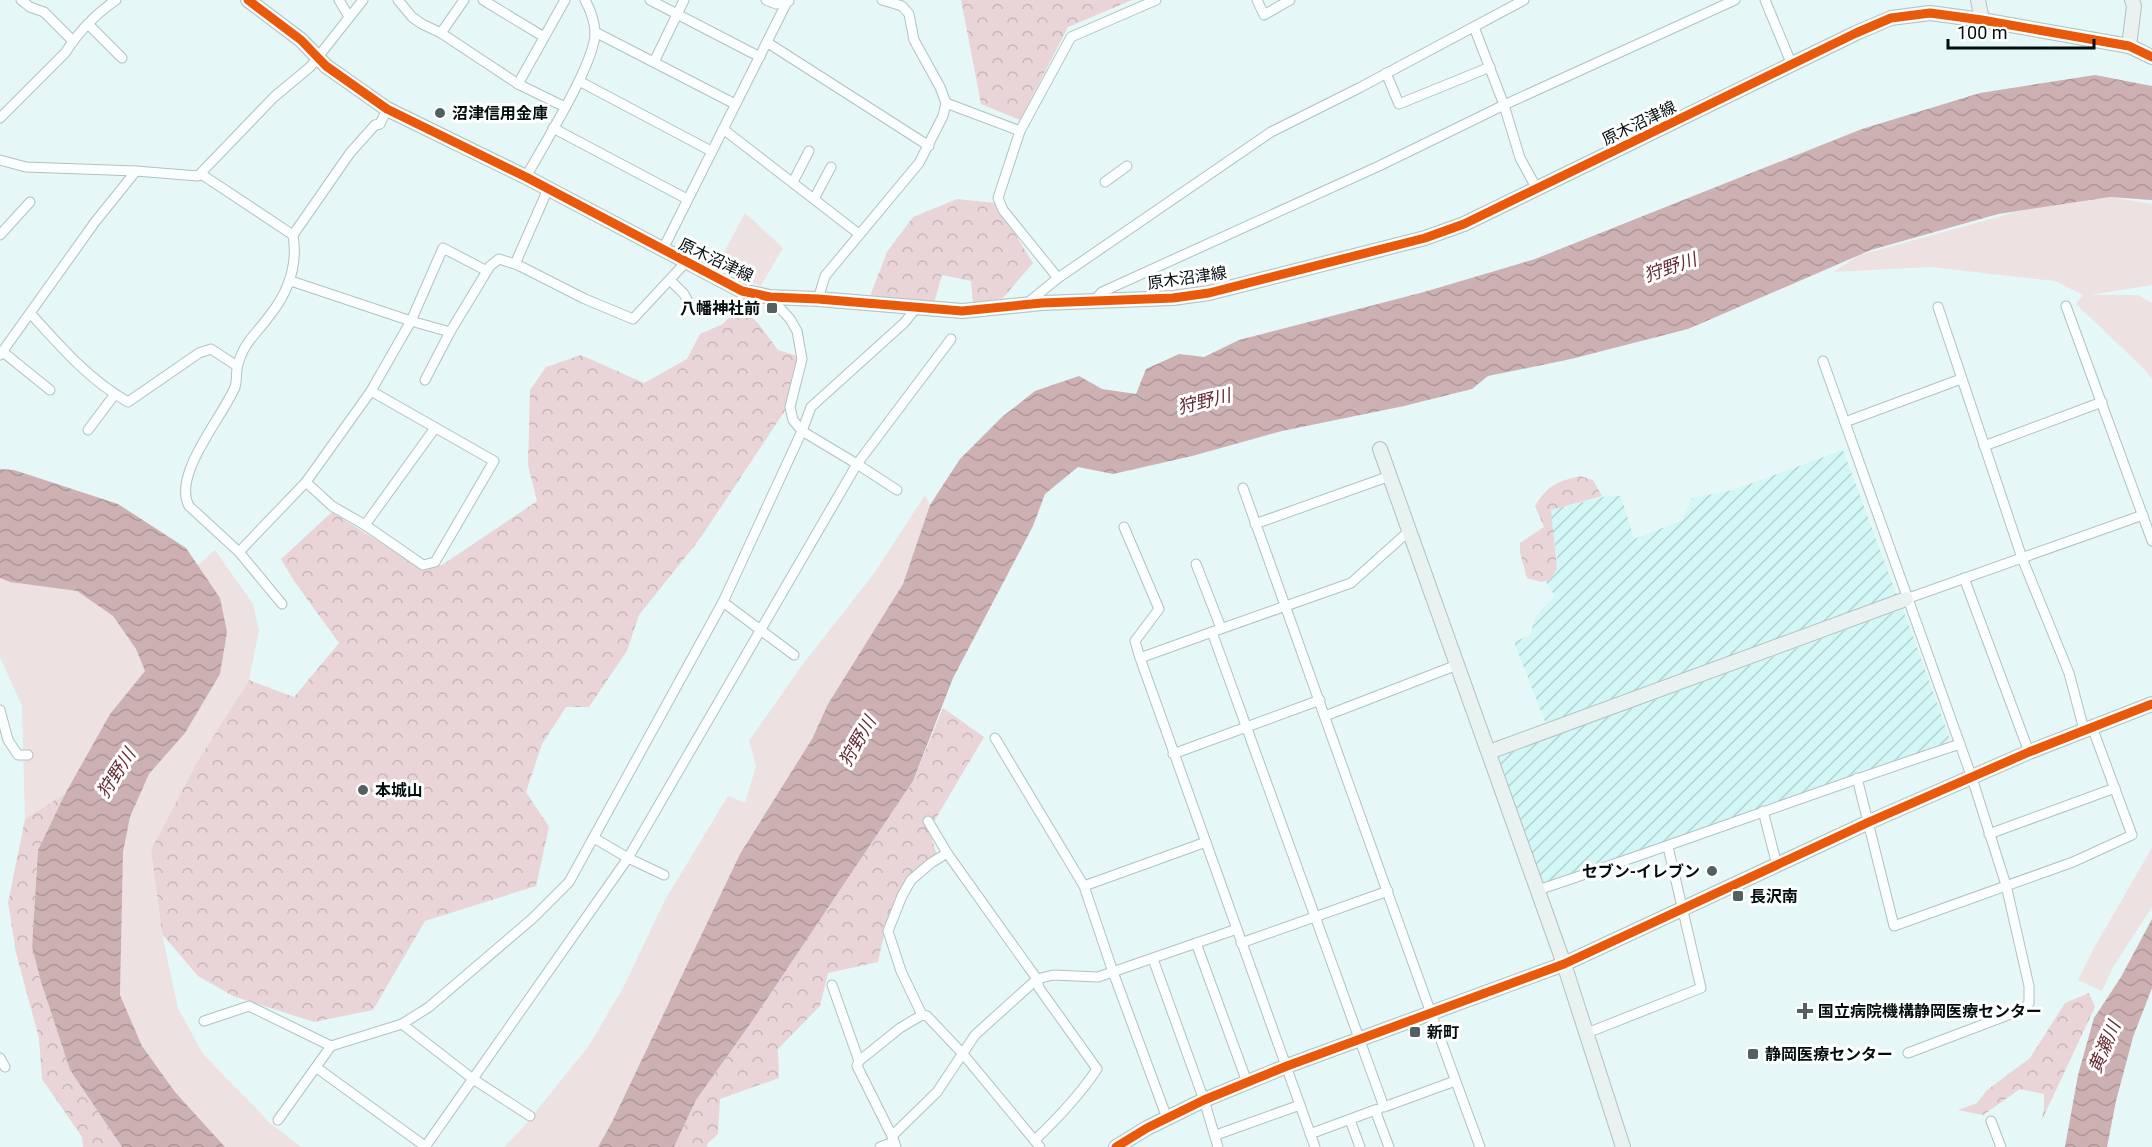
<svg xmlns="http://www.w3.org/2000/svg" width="2152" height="1147" font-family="Roboto,'Noto Sans JP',sans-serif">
	<defs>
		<pattern id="industrial-furrows" width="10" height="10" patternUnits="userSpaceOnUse" patternTransform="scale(1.5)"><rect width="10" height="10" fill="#d3f6f6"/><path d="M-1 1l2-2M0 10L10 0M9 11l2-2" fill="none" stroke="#b4d2d2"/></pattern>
		<pattern id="forest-crowns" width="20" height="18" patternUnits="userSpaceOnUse" patternTransform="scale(1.5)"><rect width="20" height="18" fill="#e9d5d7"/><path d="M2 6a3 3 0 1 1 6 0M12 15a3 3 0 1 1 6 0" fill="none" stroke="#c6b6b7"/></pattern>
		<pattern id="water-waves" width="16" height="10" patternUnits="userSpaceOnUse" patternTransform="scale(1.5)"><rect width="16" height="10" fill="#ccb0b2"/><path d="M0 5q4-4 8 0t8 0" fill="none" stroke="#ae9698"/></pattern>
	</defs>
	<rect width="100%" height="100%" fill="#e6f7f7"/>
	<g fill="url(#industrial-furrows)">
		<path d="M 1843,450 L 1897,596 L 1546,724 L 1514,642 L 1530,635 L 1536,616 L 1555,596 L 1546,582 L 1558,567 L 1550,510 L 1607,496 L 1621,496 L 1634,539 L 1683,520 L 1692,498 L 1733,490 Z"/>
		<path d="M 1903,609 L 1951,742 L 1544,886 L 1498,757 Z"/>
	</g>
	<g fill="#ede1e2">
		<path d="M 2110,197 L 2152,204 L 2152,285 L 2090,295 L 2138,295 L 2152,303 L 2152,379 L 2143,368 L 2076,304 L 2083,295 L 2055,281 L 1930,267 L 1833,272 L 1860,255 L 2027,209 Z"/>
		<path d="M 745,213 L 783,248 L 761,286 L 716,267 Z"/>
		<path d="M 925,495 L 930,505 L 903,584 L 828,704 L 812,739 L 740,854 L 612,1122 L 598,1147 L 504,1147 L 520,1131 L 588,1047 L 623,988 L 665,900 L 728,796 L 745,803 L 756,766 L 749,741 L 800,668 L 875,572 Z"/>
		<path d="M 215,550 L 253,604 L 259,630 L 249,680 L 196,764 L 151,850 L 162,934 L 178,1008 L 203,1054 L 270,1123 L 301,1147 L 225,1147 L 175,1092 L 142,1046 L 120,995 L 123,852 L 130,817 L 149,774 L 185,733 L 220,598 L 197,566 Z"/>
		<path d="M 0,578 L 10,582 L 77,591 L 113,616 L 136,649 L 145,671 L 110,714 L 65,794 L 25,819 L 22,706 L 0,657 Z"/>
		<path d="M 2152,848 L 2152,907 L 2113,967 L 2102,991 L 2078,980 L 2095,946 Z"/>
	</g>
	<g fill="url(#forest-crowns)">
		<path d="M 961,0 L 1132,0 L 1068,27 L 1020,120 L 981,104 Z"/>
		<path d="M 957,199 L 996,203 L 1033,263 L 1003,298 L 973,305 L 971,281 L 942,275 L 934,303 L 901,302 L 870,296 L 887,252 L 913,217 Z"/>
		<path d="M 744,310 L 758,323 L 778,350 L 797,356 L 786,409 L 699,540 L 639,615 L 627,651 L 589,707 L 566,707 L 542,744 L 526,792 L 549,827 L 536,886 L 425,921 L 373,1010 L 314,1022 L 233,996 L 198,976 L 162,934 L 151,850 L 196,764 L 249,680 L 294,697 L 339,643 L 294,581 L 281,559 L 332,512 L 421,568 L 442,565 L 537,501 L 528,465 L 530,390 L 546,367 L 581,355 L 644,383 L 687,359 L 700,334 L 723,324 L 734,312 Z"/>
		<path d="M 1580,476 L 1593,480 L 1602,496 L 1551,510 L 1557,568 L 1550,580 L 1541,582 L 1527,578 L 1520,553 L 1520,543 L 1544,527 L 1535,506 C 1548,485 1556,482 1580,476 Z"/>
		<path d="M 943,708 L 984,737 L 929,830 L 937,855 C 928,861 918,867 911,875 C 892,894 884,936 878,962 L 828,973 L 820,1006 L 778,1049 L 779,1078 L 720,1099 L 718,1134 L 708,1143 L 707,1147 L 674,1147 L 696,1100 L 748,1027 L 913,781 Z"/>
		<path d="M 65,794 L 38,850 L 32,947 L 41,982 L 70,1070 L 122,1147 L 83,1147 L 82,1137 L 42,1079 L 39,1038 L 16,953 L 8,903 L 25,819 Z"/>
		<path d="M 2089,993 L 2095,1007 L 2041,1122 L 2044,1110 L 2044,1094 L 2020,1089 L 1983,1115 L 1958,1110 L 1977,1103 L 1987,1090 L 2030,1058 L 2065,1003 Z"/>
	</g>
	<g fill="url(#water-waves)">
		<path d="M 2095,75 L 2152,86 L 2152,200 L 2110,197 L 1998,214 L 1871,250 L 1688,329 L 1571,359 L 1488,376 L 1472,389 L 1404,406 L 1282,431 L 1192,456 L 1113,474 L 1078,467 L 1045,494 L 1033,526 L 953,678 L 913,781 L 748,1027 L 696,1100 L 674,1147 L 598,1147 L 612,1122 L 740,854 L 812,739 L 828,704 L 903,584 L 930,505 L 960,459 L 1002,417 L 1035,391 L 1079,376 L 1102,389 L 1136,394 L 1146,369 L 1179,354 L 1204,357 L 1239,340 L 1424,292 L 1535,259 L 1862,129 L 1980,93 Z"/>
		<path d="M 0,469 L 14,470 L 118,504 L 186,548 L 220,598 L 227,632 L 220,674 L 185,733 L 149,774 L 130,817 L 123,852 L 120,995 L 142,1046 L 175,1092 L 225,1147 L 122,1147 L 70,1070 L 41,982 L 32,947 L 38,850 L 65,794 L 110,714 L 145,671 L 136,649 L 113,616 L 77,591 L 10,582 L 0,578 Z"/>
		<path d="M 2152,919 L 2152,988 L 2133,1037 L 2116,1101 L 2107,1147 L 2065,1147 L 2078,1075 L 2094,1018 L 2121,977 Z"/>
	</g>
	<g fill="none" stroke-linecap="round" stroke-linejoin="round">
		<g stroke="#b2c1c1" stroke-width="11">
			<g id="street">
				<path d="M 21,0 L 30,7 L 44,12 L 72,40"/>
				<path d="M 339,0 L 349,17"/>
				<path d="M 398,0 L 412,17 L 422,24 L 441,33 L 518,84 L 565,107"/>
				<path d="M 483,0 L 544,37"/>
				<path d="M 650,0 L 760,57"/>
				<path d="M 766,0 L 776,4 L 789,1"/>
				<path d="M 1257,0 L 1264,15 L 1290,0"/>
				<path d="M 1765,0 L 1792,65"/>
				<path d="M 88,24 L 122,58"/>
				<path d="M 1474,27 L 1504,105 L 1520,158 L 1537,189"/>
				<path d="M 595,32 L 735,104"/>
				<path d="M 441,33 L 464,0"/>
				<path d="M 768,43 L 929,146"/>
				<path d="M 654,62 L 684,0"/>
				<path d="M 1386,73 L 1399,104 L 1490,67"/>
				<path d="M 579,81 L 711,151"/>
				<path d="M 518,84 L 565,0"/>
				<path d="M 946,103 L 1020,131"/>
				<path d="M 0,118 L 65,53 C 79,31 94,15 116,0"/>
				<path d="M 553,128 L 687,199"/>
				<path d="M 723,129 L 859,234"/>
				<path d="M 0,160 L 26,167 L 136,171 L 198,176 L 274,97 L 310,67 L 363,0"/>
				<path d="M 201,174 L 293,235"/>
				<path d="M 526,177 C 542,147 597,61 595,31 C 594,20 590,9 585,0"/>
				<path d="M 793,182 L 809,151"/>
				<path d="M 1105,182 L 1127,166"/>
				<path d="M 814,199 L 831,167"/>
				<path d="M 0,235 L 30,202"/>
				<path d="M 662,251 L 787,2"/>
				<path d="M 515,264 L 548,189"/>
				<path d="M 1058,278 L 1003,210 L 998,198 L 1020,131 L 1071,37 L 1156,0"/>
				<path d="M 670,280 L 684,294 L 692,309"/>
				<path d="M 291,281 L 411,321 L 450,332 L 490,266 L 499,259 L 518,265 L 585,299 L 633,319 L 686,262"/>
				<path d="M 818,299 L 825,276 L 919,163 L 943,116 L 946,103 L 940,87 L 914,40 L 909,14 L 902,6 L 882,0"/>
				<path d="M 1094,301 L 1102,292 L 1379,166 L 1504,105 L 1735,0"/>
				<path d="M 1025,305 L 1058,278 L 1271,132 L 1359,88 L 1524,0"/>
				<path d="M 2066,306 L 2152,541"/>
				<path d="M 1938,307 L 2022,558 L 2069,673 L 2084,730"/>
				<path d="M 31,314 C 60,346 89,380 128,402 L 199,353 L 211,349 L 237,366"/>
				<path d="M 3,352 L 50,390"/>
				<path d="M 0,355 L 95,222 L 136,171"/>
				<path d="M 1823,361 L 1972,778 L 2006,885 L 2029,986 L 2029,1003 L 2024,1009 L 1908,1053"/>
				<path d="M 425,380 L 450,332"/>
				<path d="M 1845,422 L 1961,379"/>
				<path d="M 88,430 L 115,394"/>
				<path d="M 1984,446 L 2102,402"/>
				<path d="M 306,482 L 332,506 L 365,525 L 423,565 L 435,562 L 494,461 L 371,391"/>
				<path d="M 1243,488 C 1322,708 1399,928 1480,1147"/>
				<path d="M 897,490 L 857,464 L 951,339"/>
				<path d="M 1255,524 L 1390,476"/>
				<path d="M 365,525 L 435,428"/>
				<path d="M 1124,527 L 1159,609 L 1135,641 L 1140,658 L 1315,1147"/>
				<path d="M 1409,531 L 1351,583 L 1212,632 L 1384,1107 L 1455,1081"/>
				<path d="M 239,552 L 306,482 L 371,391 L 411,321 L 443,248 L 487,271"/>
				<path d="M 1196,564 L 1221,628"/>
				<path d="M 1964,578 L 2029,752"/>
				<path d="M 1906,599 L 2143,515"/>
				<path d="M 723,602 L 794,655"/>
				<path d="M 282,604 L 239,552 L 189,506 C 172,475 222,418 235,387 C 237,381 236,375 237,369 C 238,361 243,350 247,344 C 254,334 263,325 270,315 C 289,291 298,265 293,235 L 350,153 L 375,125 L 380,124 L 387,109"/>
				<path d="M 1140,658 L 1212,632"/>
				<path d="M 0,710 L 8,740 L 18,755 L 28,755"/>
				<path d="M 1325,716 L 1457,665"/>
				<path d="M 995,738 L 1084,886 L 1113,972 L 1167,1118"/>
				<path d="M 1173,754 L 1320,700"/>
				<path d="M 1857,778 L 1894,926 L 2073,862 L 2132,835 L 2092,727"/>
				<path d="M 1763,811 L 1777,865"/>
				<path d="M 928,821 L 947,853 L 1037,979 L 1053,975 L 1098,977 L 1237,929"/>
				<path d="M 1989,834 L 2115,788"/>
				<path d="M 594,838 L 628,858 L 664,875"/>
				<path d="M 947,853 L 931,863 L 911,880 L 902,896 L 888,931 L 901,971 L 922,1015 L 927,1016 L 963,1054 L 1040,1147"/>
				<path d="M 1084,886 L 1206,842"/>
				<path d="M 1538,890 C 1679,843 1818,791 1960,744"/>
				<path d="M 1196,943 L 1247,1082"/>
				<path d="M 1241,943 L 1388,891"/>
				<path d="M 1153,959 L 1204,1100 L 1218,1147"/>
				<path d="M 832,985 L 859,1061 L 857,1066 L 892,1136 L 896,1147"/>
				<path d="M 204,1021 L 249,1006 L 331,1046"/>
				<path d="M 402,1024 L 473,1079 L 530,1116"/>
				<path d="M 1587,1033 L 1701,988 L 1668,847"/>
				<path d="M 0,1058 L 5,1067"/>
				<path d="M 859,1061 L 900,1028 L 922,1015"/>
				<path d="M 317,1068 L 426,1147"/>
				<path d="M 1379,1109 L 1375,1110 L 1389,1147"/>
				<path d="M 278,1120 L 331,1046 L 402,1024 L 429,1007 L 533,918 L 569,882 L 723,602 L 802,431 L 793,420 L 790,407 L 802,359 L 797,331 L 790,319 L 770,297"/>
				<path d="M 1350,1120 L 1360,1147"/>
				<path d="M 1991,1121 L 2001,1147"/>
				<path d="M 1310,1134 L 1375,1110"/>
				<path d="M 1216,1135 L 1300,1105"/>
				<path d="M 892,1136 L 937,1092 L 975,1035 L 1037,979 L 1039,988 L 1097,1069 C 1079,1096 1058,1118 1035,1140"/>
				<path d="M 425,1147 L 628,858 L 857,464 L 802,431 L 811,407 L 904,323 L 917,307"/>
				<path d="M 880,1147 L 894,1142"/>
			</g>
		</g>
		<g stroke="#b2c1c1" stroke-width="16">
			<g id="secondary">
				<path d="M 248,0 L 301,40 L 326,66 L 387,109 L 526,177 L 742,291 L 770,297 L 818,299 L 962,311 L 1042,303 L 1173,298 L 1209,293 L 1425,238 L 1464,224 L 1856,33 L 1891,18 L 1930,13 L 1982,20 L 2129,46 L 2152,57"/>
				<path d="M 1978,0 L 1982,20"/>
				<path d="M 2129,46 L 2134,6 L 2132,0"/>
				<path d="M 1380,449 L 1564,964 L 1623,1147"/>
				<path d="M 1489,752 L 1906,599"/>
				<path d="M 1116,1147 L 1147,1128 L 1204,1100 L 1287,1066 L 1564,964 L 1869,822 L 2029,752 L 2152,704"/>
			</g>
		</g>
		<use href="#street" stroke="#fbfefe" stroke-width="9"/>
		<use href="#secondary" stroke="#eaf1f1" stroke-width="14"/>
		<g stroke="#fff" stroke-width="13">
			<g id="cycleway">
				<path d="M 248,0 L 301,40 L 326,66 L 387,109 L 526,177 L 742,291 L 770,297 L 818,299 L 962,311 L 1042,303 L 1173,298 L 1209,293 L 1425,238 L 1464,224 L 1856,33 L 1891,18 L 1930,13 L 1982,20 L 2129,46 L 2152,57"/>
				<path d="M 1116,1147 L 1147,1128 L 1204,1100 L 1287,1066 L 1564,964 L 1869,822 L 2029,752 L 2152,704"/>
			</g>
		</g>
		<use href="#cycleway" stroke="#e8590c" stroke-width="9"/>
	</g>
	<g fill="#526060" stroke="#fff" stroke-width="2">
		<circle cx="440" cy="113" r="6"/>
		<rect x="766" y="302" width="12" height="12" rx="3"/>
		<circle cx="363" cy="790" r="6"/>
		<circle cx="1712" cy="871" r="6"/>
		<rect x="1732" y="890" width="12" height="12" rx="3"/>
		<path d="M1802 1002h6v6h6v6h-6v6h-6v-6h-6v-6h6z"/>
		<rect x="1409" y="1026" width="12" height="12" rx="3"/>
		<rect x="1747" y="1048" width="12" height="12" rx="3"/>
	</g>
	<g text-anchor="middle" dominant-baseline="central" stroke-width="6" stroke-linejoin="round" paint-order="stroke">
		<g font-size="16" font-weight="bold" fill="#020e0e" stroke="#fff" text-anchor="start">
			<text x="452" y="113">沼津信用金庫</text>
			<text x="760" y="308" text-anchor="end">八幡神社前</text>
			<text x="375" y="790">本城山</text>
			<text x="1700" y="871" text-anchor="end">セブン-イレブン</text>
			<text x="1750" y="896">長沢南</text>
			<text x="1818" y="1011">国立病院機構静岡医療センター</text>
			<text x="1427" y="1032">新町</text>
			<text x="1765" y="1054">静岡医療センター</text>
		</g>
		<g font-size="16" fill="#020e0e" stroke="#fff">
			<text transform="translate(1639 123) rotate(-26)">原木沼津線</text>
			<text transform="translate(716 260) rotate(25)">原木沼津線</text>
			<text transform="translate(1187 278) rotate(-8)">原木沼津線</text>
		</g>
		<g font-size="18" font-style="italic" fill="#662a32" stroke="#fff">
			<text transform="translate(1670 267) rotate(-19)">狩野川</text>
			<text transform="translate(1204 401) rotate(-14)">狩野川</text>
			<text transform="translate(857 741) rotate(-60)">狩野川</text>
			<text transform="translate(116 773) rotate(-57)">狩野川</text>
			<text transform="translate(2104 1047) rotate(-67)">黄瀬川</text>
		</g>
	</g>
	<path d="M1948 39v9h146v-9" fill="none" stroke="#020e0e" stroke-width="3"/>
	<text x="1957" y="39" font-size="18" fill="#020e0e" stroke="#ffffff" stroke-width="4.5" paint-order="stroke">100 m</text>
</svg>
